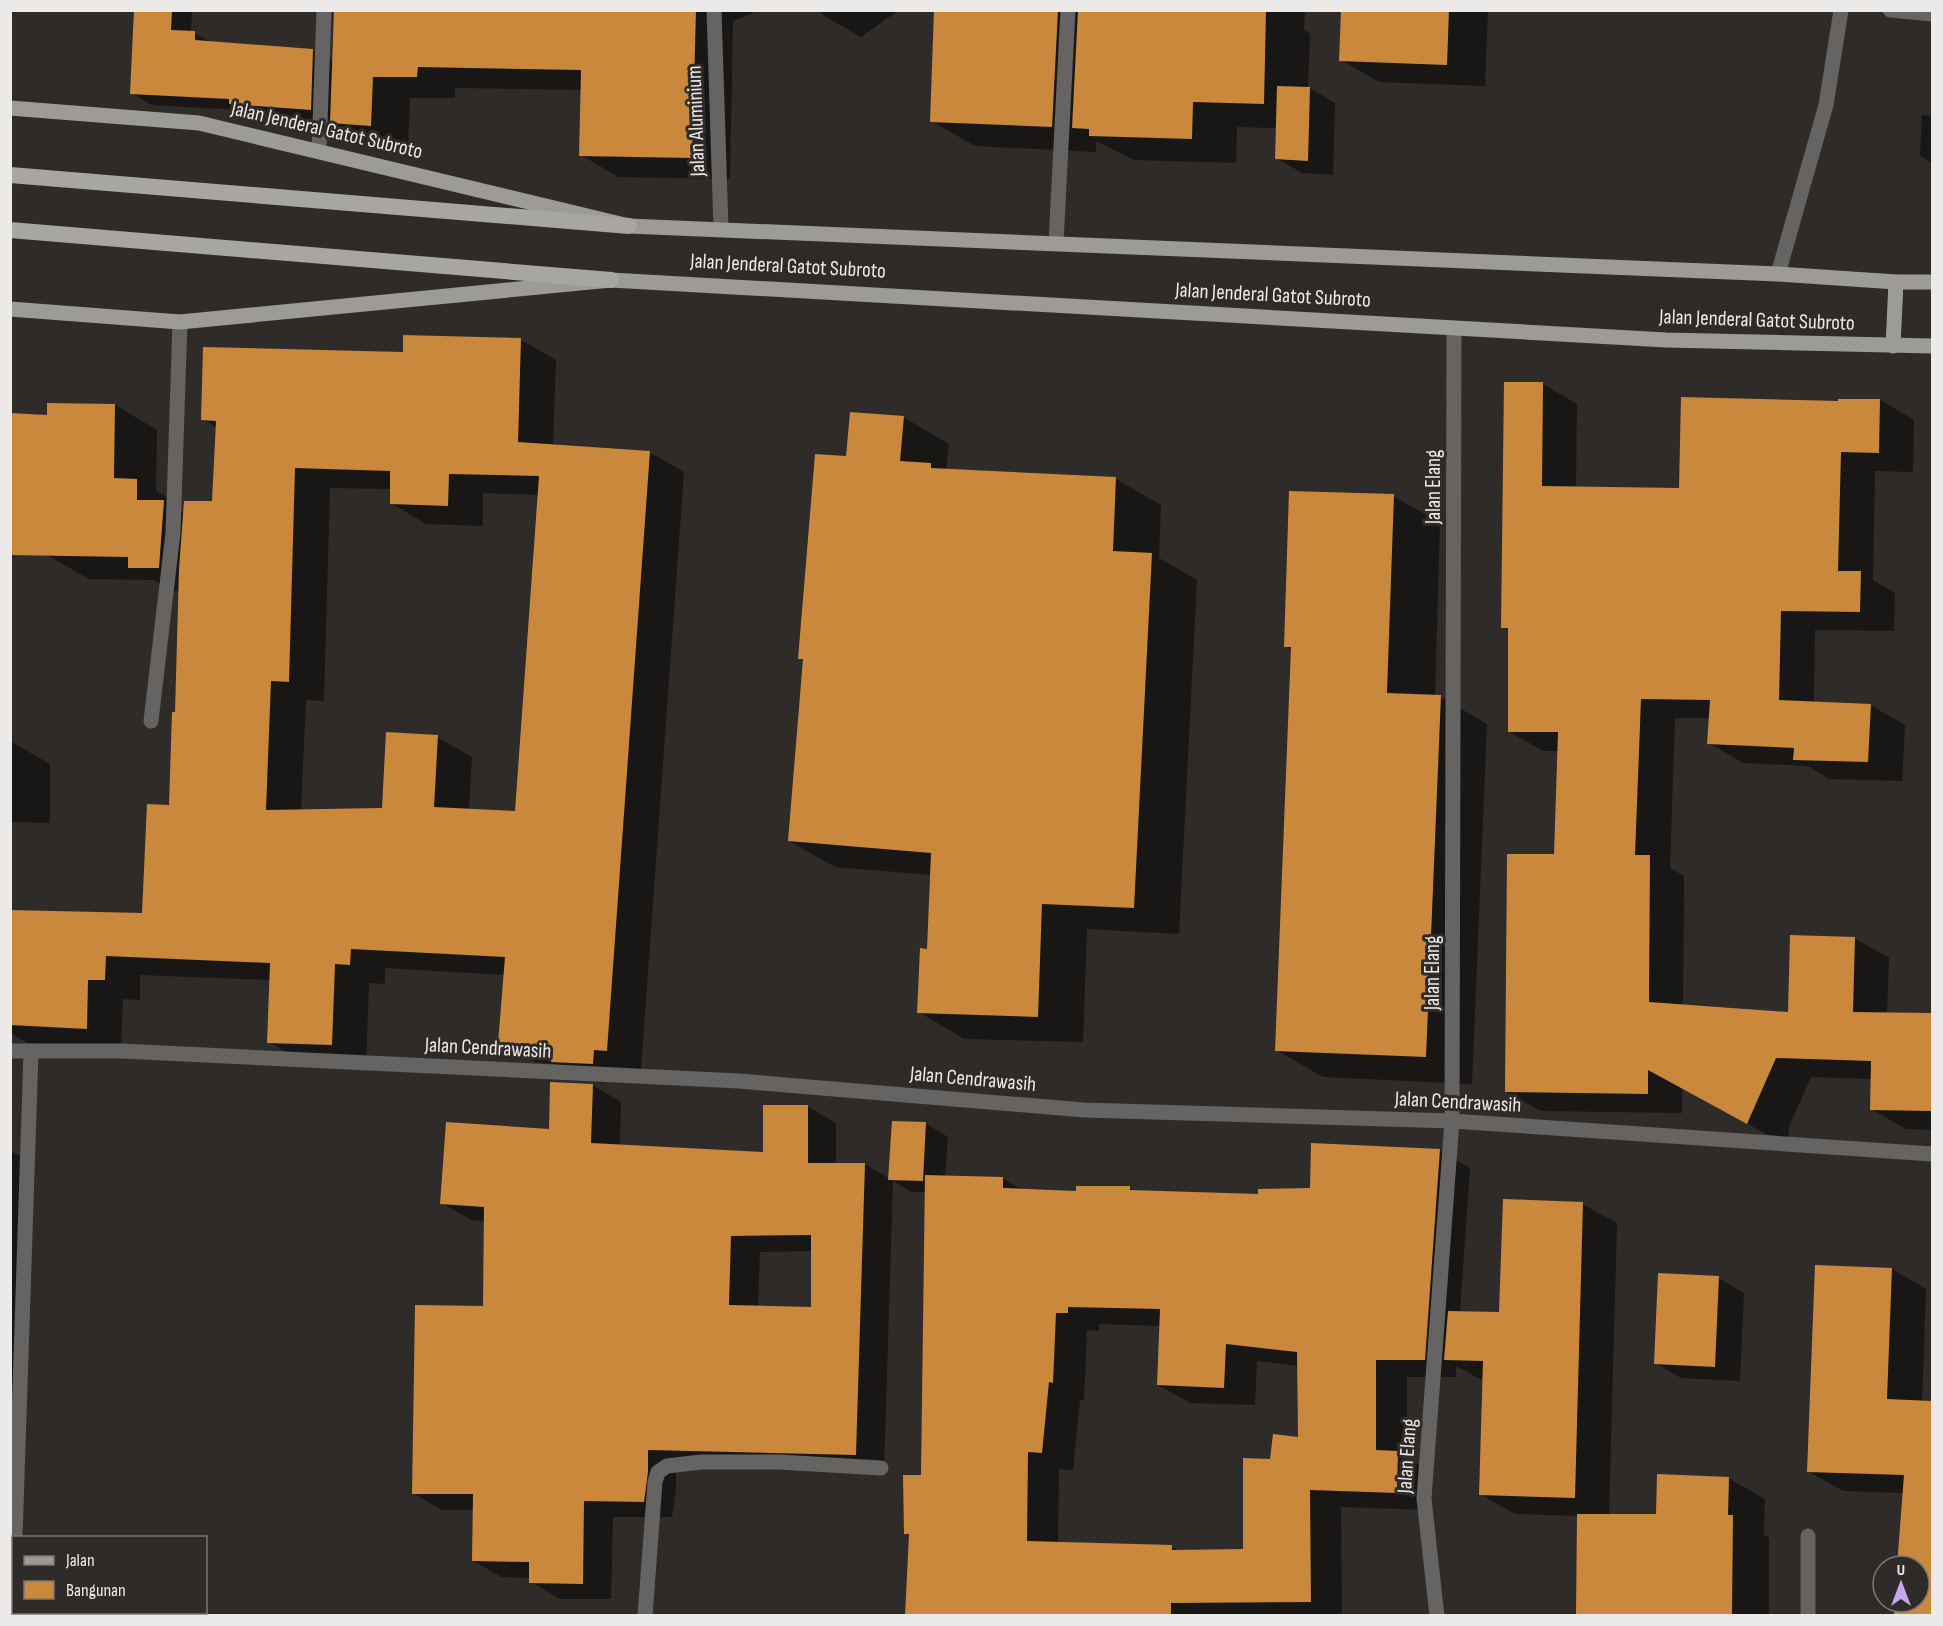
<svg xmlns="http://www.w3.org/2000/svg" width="1943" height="1626" font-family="'Sofia Sans Condensed',sans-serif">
	<rect width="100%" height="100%" fill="#2e2b29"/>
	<g fill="#0007" fill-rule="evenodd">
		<path d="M 135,10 L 192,10 L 191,32 L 213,43 L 312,50 L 333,62 L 335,10 L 760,10 L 733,21 L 730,179 L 618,177 L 581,155 L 582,90 L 455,88 L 455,98 L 410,98 L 408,146 L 369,144 L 331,121 L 251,115 L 242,110 L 152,105 L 132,93 Z"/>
		<path d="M 819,10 L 899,10 L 861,37 L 824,16 Z"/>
		<path d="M 935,10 L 1305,10 L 1304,30 L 1310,34 L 1308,87 L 1335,103 L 1333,175 L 1302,173 L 1276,158 L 1277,128 L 1237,127 L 1236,163 L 1134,160 L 1096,141 L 1096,152 L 975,146 L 931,121 Z"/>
		<path d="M 1343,10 L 1488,10 L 1485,86 L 1379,82 L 1341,60 Z"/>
		<path d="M 1922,115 L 1932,116 L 1932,163 L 1920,156 Z"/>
		<path d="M 521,340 L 556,360 L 553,446 L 649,452 L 684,472 L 641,1070 L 628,1069 L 628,1083 L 587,1081 L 557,1064 L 535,1062 L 500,1042 L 505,975 L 385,968 L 385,984 L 369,983 L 366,1065 L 303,1062 L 269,1042 L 271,980 L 140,975 L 140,1000 L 123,999 L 121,1048 L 28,1043 L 10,1033 L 10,942 L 143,914 L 170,807 L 177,713 L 180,591 L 172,591 L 153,580 L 89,579 L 47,555 L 49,416 L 115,405 L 157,430 L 156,491 L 179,504 L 179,511 L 184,514 L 213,503 L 217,428 L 203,419 L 404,354 ZM 330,488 L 391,489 L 391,503 L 426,524 L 483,526 L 483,493 L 539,495 L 517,812 L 469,810 L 472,757 L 437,737 L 384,809 L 301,811 L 306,700 L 324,701 Z"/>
		<path d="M 1543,384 L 1577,404 L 1576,488 L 1680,489 L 1840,403 L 1880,400 L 1914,420 L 1913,472 L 1875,471 L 1873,580 L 1895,593 L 1894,631 L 1815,630 L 1814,703 L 1870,705 L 1905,725 L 1902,781 L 1829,779 L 1808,766 L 1743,763 L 1709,743 L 1710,718 L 1675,718 L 1670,868 L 1684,876 L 1683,1006 L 1789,1013 L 1854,938 L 1889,958 L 1887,1014 L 1932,1014 L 1932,1130 L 1906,1129 L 1871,1109 L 1872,1079 L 1811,1077 L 1789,1126 L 1788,1146 L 1682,1088 L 1682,1113 L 1541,1111 L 1506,1092 L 1555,856 L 1559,751 L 1544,751 L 1509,732 L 1509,630 L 1503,627 Z"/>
		<path d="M 903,417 L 949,444 L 946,471 L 1116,479 L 1161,505 L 1159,558 L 1197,580 L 1179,934 L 1087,929 L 1083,1042 L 964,1039 L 919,1012 L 928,950 L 932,875 L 835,867 L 789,841 L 804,661 L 800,658 L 848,457 Z"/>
		<path d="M 1393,496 L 1440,523 L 1435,697 L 1441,697 L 1487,724 L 1472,1084 L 1323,1077 L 1276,1050 L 1292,650 L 1286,646 Z"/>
		<path d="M 10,741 L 50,764 L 50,823 L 10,822 Z"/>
		<path d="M 592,1085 L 621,1102 L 620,1146 L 765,1154 L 807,1106 L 836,1123 L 836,1164 L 865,1164 L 890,1179 L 926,1124 L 948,1137 L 945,1177 L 1002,1178 L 1023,1190 L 1078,1192 L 1130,1188 L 1135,1191 L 1260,1195 L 1311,1190 L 1439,1150 L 1470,1168 L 1460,1313 L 1501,1314 L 1582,1204 L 1617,1223 L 1609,1515 L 1657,1516 L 1728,1478 L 1765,1499 L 1764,1535 L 1769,1538 L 1769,1616 L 1578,1616 L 1579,1516 L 1515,1514 L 1480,1494 L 1484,1379 L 1480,1379 L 1456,1366 L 1456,1377 L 1407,1377 L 1407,1458 L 1429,1471 L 1428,1510 L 1341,1507 L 1342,1616 L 907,1616 L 910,1536 L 905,1533 L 922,1476 L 926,1192 L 912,1192 L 893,1181 L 884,1470 L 676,1466 L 676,1489 L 672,1517 L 613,1517 L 611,1599 L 560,1599 L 531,1582 L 531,1578 L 502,1577 L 473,1561 L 474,1510 L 442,1510 L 413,1493 L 485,1308 L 486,1221 L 471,1220 L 442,1203 L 550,1130 ZM 813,1251 L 813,1308 L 758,1307 L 760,1252 ZM 1099,1324 L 1161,1326 L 1158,1385 L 1190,1403 L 1255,1405 L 1257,1361 L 1298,1366 L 1299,1439 L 1271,1460 L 1245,1551 L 1181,1552 L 1172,1547 L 1058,1543 L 1059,1469 L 1073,1470 L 1080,1400 L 1084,1400 L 1087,1330 L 1099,1331 Z"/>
		<path d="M 10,1151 L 23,1158 L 10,1521 Z"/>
		<path d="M 1892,1269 L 1926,1289 L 1922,1402 L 1932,1403 L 1932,1616 L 1895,1616 L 1896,1602 L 1919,1602 L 1919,1566 L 1899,1566 L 1904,1493 L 1843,1491 L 1808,1471 Z"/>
		<path d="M 1718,1278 L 1744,1293 L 1740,1381 L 1681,1378 L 1655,1363 Z"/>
		<path d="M 10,1530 L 14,1538 L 14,1607 L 10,1616 Z"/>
	</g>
	<g fill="#c9883c" fill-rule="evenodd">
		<path d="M 134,10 L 172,10 L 171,30 L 195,31 L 195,40 L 313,49 L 311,110 L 229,104 L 229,99 L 130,94 Z"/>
		<path d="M 334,10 L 696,10 L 692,158 L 579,156 L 581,70 L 418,67 L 417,77 L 373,77 L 371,126 L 330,123 Z"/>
		<path d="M 934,10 L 1058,10 L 1052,127 L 930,122 Z"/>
		<path d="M 1078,10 L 1266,10 L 1264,104 L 1193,102 L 1192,139 L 1089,136 L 1089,129 L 1072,128 Z"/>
		<path d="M 1341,10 L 1449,10 L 1447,65 L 1339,61 Z"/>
		<path d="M 1277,86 L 1310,87 L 1308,161 L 1275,159 Z"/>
		<path d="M 403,335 L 521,338 L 518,442 L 650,451 L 607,1051 L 594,1050 L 593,1064 L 551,1062 L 551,1047 L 498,1043 L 505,957 L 351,949 L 350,965 L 335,964 L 332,1045 L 267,1043 L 270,963 L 106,956 L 105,980 L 88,980 L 87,1029 L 10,1025 L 10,910 L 142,913 L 147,804 L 169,805 L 172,712 L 175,712 L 179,569 L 184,501 L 212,501 L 216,421 L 201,420 L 203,347 L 403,352 ZM 295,468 L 390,471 L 390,504 L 448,506 L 449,474 L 539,476 L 515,811 L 434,807 L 438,735 L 386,732 L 382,808 L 266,810 L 271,681 L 289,682 Z"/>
		<path d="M 1504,382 L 1543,382 L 1542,486 L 1679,488 L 1681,397 L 1838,401 L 1838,399 L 1880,399 L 1879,453 L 1841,452 L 1838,571 L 1861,571 L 1860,612 L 1781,611 L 1779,700 L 1871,704 L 1868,762 L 1793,760 L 1794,748 L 1707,744 L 1710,700 L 1641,699 L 1635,855 L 1650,855 L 1649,1002 L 1788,1012 L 1790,935 L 1855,937 L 1853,1012 L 1932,1013 L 1932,1111 L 1870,1110 L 1871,1061 L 1776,1058 L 1747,1124 L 1648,1070 L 1648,1094 L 1505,1092 L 1507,854 L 1554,854 L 1558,732 L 1508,732 L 1508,628 L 1501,628 Z"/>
		<path d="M 47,403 L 115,404 L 114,478 L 137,479 L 137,500 L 164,500 L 159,568 L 128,568 L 128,557 L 10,555 L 10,413 L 47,415 Z"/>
		<path d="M 850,412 L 904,416 L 900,461 L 931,463 L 931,468 L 1116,477 L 1113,551 L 1152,553 L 1134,908 L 1042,904 L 1038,1017 L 917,1013 L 920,948 L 927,949 L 931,853 L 788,841 L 803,659 L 798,659 L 815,454 L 846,456 Z"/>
		<path d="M 1289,491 L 1394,494 L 1387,693 L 1441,695 L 1426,1057 L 1275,1051 L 1291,647 L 1284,647 Z"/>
		<path d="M 550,1082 L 593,1084 L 591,1143 L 763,1152 L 763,1105 L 808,1105 L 808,1163 L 865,1163 L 856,1455 L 648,1450 L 648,1472 L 644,1502 L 584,1501 L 583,1584 L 529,1583 L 529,1562 L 472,1561 L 473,1494 L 412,1494 L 415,1305 L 483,1306 L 484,1207 L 440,1204 L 446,1122 L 549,1129 ZM 811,1235 L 811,1307 L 729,1305 L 731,1236 Z"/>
		<path d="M 892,1121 L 926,1122 L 923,1181 L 888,1180 Z"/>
		<path d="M 1311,1143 L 1440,1149 L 1425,1360 L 1376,1360 L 1376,1450 L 1398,1451 L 1397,1493 L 1310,1490 L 1311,1602 L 1171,1603 L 1171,1616 L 905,1616 L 909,1534 L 904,1534 L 903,1475 L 921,1475 L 925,1175 L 1003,1177 L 1003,1188 L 1076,1191 L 1076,1186 L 1130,1186 L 1130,1190 L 1258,1194 L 1258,1189 L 1310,1188 ZM 1068,1307 L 1160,1309 L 1157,1385 L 1224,1388 L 1226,1344 L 1297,1352 L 1298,1437 L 1273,1434 L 1270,1459 L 1243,1458 L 1243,1549 L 1172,1550 L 1172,1545 L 1027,1541 L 1028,1452 L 1042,1453 L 1049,1382 L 1053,1383 L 1056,1313 L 1068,1313 Z"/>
		<path d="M 1503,1199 L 1583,1202 L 1575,1498 L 1479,1495 L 1483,1361 L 1444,1360 L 1448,1311 L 1499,1312 Z"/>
		<path d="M 1815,1265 L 1892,1268 L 1887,1399 L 1932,1401 L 1932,1616 L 1894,1616 L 1895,1602 L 1919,1602 L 1919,1566 L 1897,1566 L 1904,1475 L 1807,1472 Z"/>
		<path d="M 1658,1273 L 1719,1276 L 1715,1367 L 1654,1364 Z"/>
		<path d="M 1657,1474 L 1729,1477 L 1728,1515 L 1733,1515 L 1732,1616 L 1576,1616 L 1577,1514 L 1656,1514 Z"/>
	</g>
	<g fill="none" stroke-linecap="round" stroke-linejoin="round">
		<g stroke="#656462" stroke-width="15">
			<path d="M 714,10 L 721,229"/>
			<path d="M 1890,10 L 1932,14"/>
			<path d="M 319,151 L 324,10"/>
			<path d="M 1056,243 L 1068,10"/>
			<path d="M 1778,274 L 1826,105 L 1841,10"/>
			<path d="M 151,721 L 173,533 L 180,322"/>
			<path d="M 10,1051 L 122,1051 L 739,1081 L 1084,1110 L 1452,1121 L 1932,1154"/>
			<path d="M 1808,1536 L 1808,1616"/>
			<path d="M 15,1538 L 31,1052"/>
			<path d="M 13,1616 L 14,1595"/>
			<path d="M 645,1616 L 655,1482 L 658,1472 L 667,1466 L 701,1462 L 779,1462 L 881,1468"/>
			<path d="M 1437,1616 L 1424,1499 L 1452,1121 L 1454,328"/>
		</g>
		<g stroke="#9d9b98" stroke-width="15">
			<path d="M 10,108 L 199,123 L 629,226 L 1778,274 L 1896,282 L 1932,282"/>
			<path d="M 10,309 L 180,322 L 611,280 L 1666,340 L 1932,346"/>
			<path d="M 1893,346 L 1896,282"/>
		</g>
		<g stroke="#a8a6a2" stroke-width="16">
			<path d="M 10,175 L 629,226"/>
			<path d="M 10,230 L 611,280"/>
		</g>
	</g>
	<g text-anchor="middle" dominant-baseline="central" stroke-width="6" stroke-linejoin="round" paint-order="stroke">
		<g font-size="21" fill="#eceae9" stroke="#2e2b29">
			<text transform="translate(696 121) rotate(-92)">Jalan Aluminium</text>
			<text transform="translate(327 130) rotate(13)">Jalan Jenderal Gatot Subroto</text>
			<text transform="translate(788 266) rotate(3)">Jalan Jenderal Gatot Subroto</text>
			<text transform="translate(1273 295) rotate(3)">Jalan Jenderal Gatot Subroto</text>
			<text transform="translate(1757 320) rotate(2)">Jalan Jenderal Gatot Subroto</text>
			<text transform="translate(1433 487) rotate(-90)">Jalan Elang</text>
			<text transform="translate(1432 973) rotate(-90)">Jalan Elang</text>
			<text transform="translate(488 1048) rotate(3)">Jalan Cendrawasih</text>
			<text transform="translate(973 1079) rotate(5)">Jalan Cendrawasih</text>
			<text transform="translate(1458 1102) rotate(3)">Jalan Cendrawasih</text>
			<text transform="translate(1407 1456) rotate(-86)">Jalan Elang</text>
		</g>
	</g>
	<rect width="1943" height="1626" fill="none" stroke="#eceae9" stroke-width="24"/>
	<rect x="12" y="1536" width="195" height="78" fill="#2e2b29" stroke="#7a7776" stroke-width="1.5"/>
	<rect x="24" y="1556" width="30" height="9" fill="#9d9b98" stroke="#7a7776" stroke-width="1.5"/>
	<text x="66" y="1566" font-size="18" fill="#eceae9">Jalan</text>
	<rect x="24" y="1581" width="30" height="18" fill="#c9883c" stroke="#7a7776" stroke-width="1.5"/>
	<text x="66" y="1596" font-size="18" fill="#eceae9">Bangunan</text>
	<g transform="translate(1901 1584)"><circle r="28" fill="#2e2b29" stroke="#7a7776" stroke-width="1.5"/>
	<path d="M0-4.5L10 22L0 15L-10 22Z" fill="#c8a6ef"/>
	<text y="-9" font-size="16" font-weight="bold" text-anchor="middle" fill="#eceae9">U</text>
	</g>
</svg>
